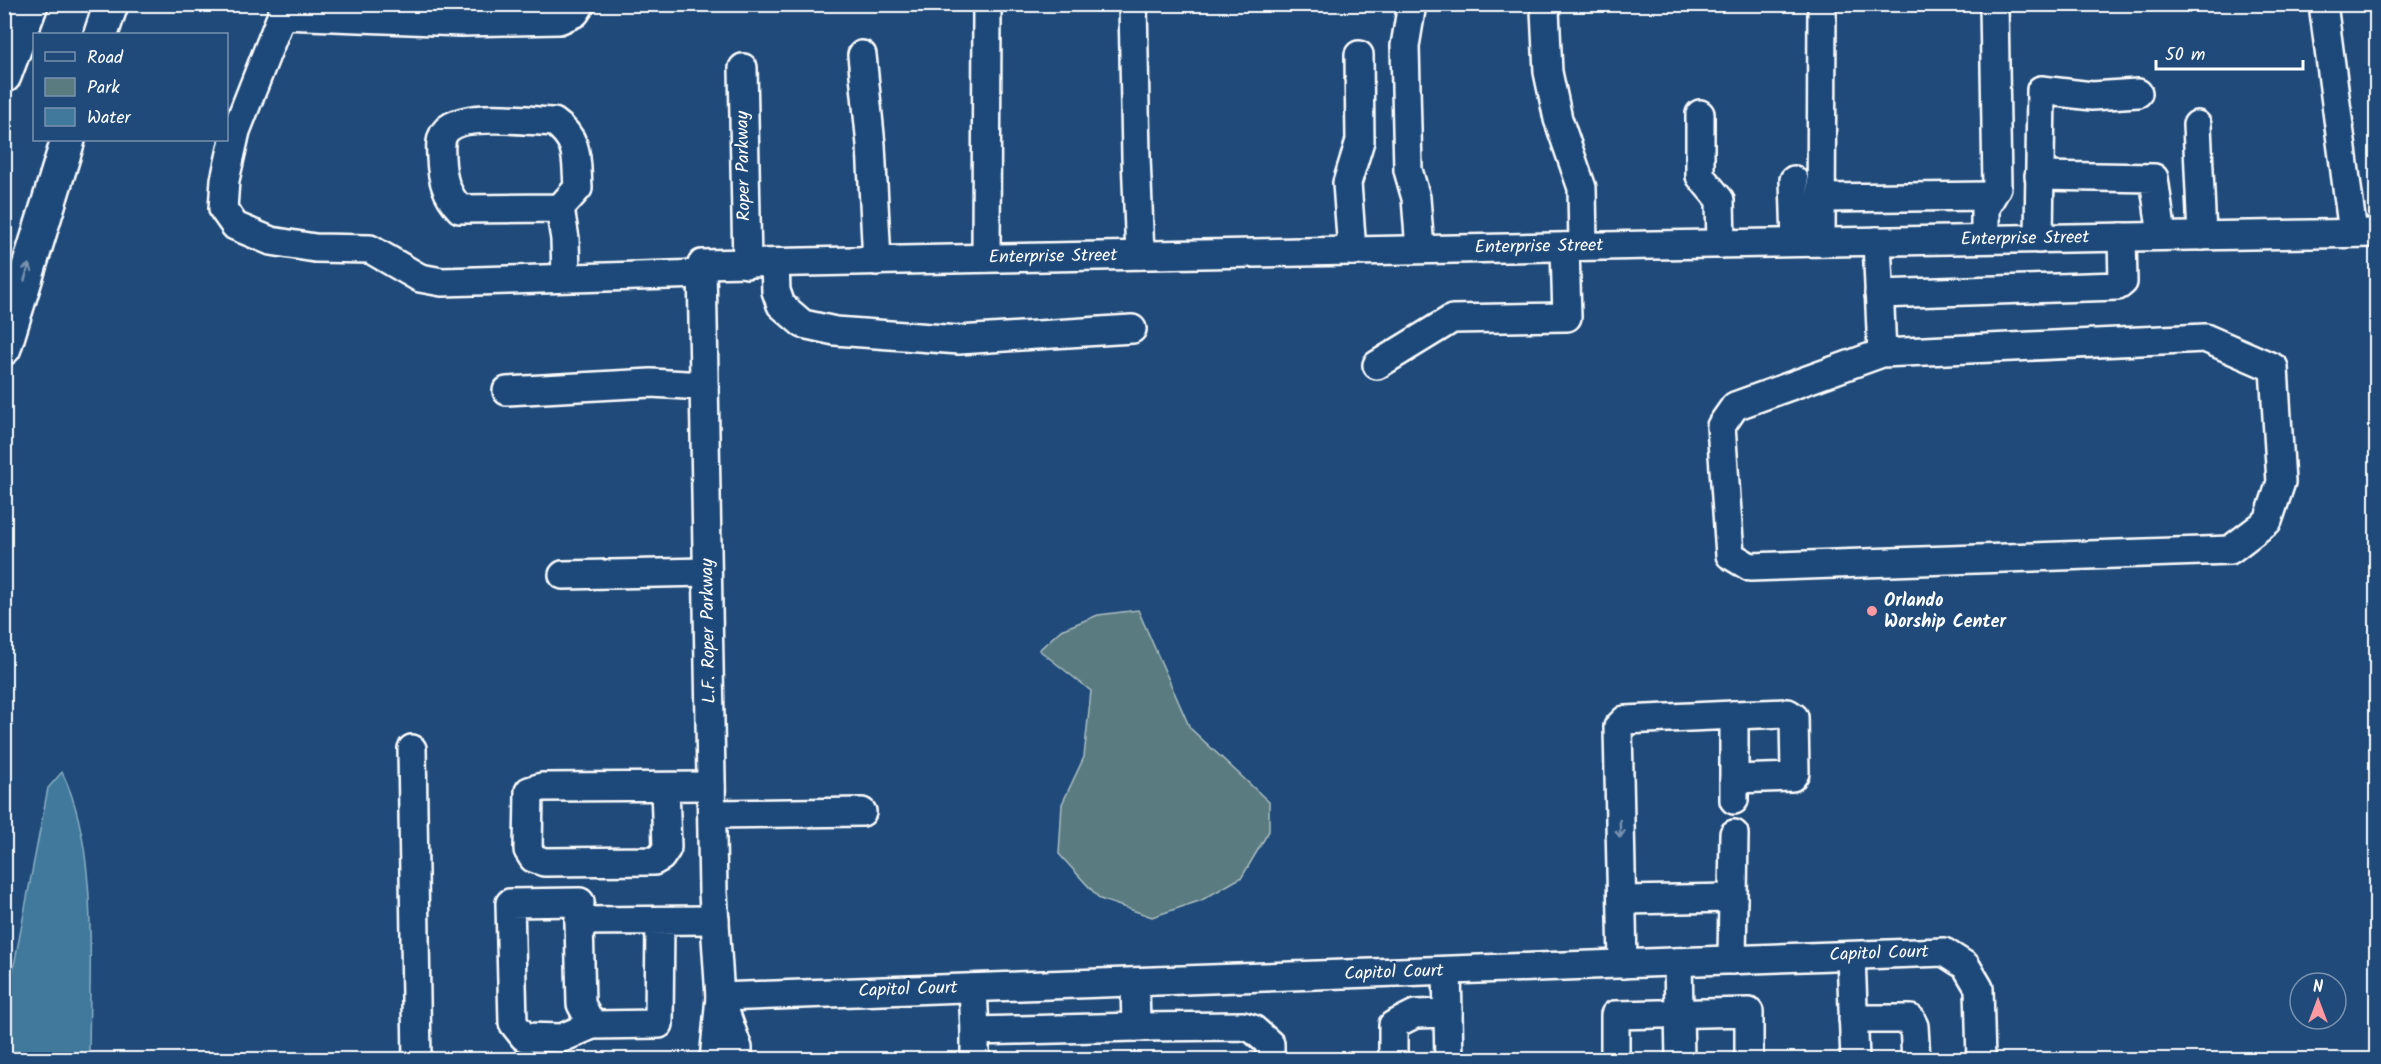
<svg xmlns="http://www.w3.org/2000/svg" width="2381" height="1064" font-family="Kalam,sans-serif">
	<rect width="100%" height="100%" fill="#1f4a7a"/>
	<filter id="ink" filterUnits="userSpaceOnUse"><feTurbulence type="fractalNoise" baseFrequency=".0167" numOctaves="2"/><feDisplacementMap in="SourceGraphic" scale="12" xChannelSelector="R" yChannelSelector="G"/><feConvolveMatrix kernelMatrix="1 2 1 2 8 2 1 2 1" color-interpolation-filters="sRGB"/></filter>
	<g filter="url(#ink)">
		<path fill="#5a7c81" stroke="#acbec0" stroke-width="1.5" d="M 1138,610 L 1190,728 L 1269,802 L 1269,831 L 1242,877 L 1202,900 L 1152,917 L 1100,899 L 1059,854 L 1062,804 L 1084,757 L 1091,691 L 1039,650 L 1061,630 L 1098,615 Z"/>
		<path fill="#40799b" stroke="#8cafc3" stroke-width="1.5" d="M 62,772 C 100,849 89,974 89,1059 L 5,1059 L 12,976 L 48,788 Z"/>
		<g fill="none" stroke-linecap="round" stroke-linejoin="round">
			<g stroke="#fff" stroke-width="32">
				<g id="minor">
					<path d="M 286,4 L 236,131 L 225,180 L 223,209 L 235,226 L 271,241 L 315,248 L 370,249 L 420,278 L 442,282 L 702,274"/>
					<path d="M 1133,4 L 1136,157 L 1140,255"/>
					<path d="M 1412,4 L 1405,46 L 1408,170 L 1416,198 L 1420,249"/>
					<path d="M 2323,4 L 2353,233"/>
					<path d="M 1545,10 L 1548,72 L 1558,119 L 1582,188 L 1583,246"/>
					<path d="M 282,15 L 461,22 L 559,20 L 575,13 L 581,4"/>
					<path d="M 862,55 L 871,145 L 877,261"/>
					<path d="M 743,68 L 747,264"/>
					<path d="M 1700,114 L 1700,176 L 1720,200 L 1721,244"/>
					<path d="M 2197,125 L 2202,236"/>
					<path d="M 2039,176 L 2154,178 L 2162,236"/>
					<path d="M 1794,180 L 1796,242"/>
					<path d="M 1822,198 L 1991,196"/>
					<path d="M 560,208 L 578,188 C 576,160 580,140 554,122 C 529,121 460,111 445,132 C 439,140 441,149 441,158 C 442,179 446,194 460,209 L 560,208 L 565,239 L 566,277"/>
					<path d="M 1985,239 L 1985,208 L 1997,187 L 1994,4"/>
					<path d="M 2039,239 L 2041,90 L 2092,96 L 2138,93"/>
					<path d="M 1877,241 L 1882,353 L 1735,406 L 1721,426 L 1730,555 L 1750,567 L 2230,550 L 2268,521 L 2281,482 L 2274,368 L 2205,338 L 1882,353"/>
					<path d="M 1821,242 L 1822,4"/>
					<path d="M 1352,251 L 1347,183 L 1360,141 L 1359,55"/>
					<path d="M 986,258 L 987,4"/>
					<path d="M 775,263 L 776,291 L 781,305 L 803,324 L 835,331 L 959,340 L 1132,329"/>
					<path d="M 1879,294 L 2118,286 L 2123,282 L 2122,237"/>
					<path d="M 1377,365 L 1452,319 L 1567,317 L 1565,247"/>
					<path d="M 507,391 L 651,383 L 704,386"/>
					<path d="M 563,575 L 707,572"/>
					<path d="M 1734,715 L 1788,713 L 1794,717 L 1795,773 L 1792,777 L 1734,779"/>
					<path d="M 412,749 L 417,1060"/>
					<path d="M 665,787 L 667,848 L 661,857 L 654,861 L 544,862 L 533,858 L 528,850 L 529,791 L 542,787 L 711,786"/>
					<path d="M 712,814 L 862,812"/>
					<path d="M 1622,900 L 1733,898"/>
					<path d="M 579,921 L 581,1004 L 592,1025"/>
					<path d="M 660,921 L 659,1024 L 592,1025 L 562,1038 L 524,1037 L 513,1023 L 510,903 L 580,902 L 579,921 L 715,920"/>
					<path d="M 1851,956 L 1855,1060"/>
					<path d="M 1732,960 L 1734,834"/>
					<path d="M 1678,962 L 1680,1060"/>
					<path d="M 1623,964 L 1618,727 L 1625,720 L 1734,715 L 1734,800"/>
					<path d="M 1447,971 L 1449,1060"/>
					<path d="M 1135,982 L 1136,1027 L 1243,1026 L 1253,1029 L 1270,1044 L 1270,1060"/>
					<path d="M 973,988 L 975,1031 L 1136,1027"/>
					<path d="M 720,997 L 1944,952 L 1966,966 L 1979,988 L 1981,1060"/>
					<path d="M 723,1006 L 738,1048 L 738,1060"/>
					<path d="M 1853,1019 L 1911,1019 L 1914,1026 L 1916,1060"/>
					<path d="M 714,1060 L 720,997 L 713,893 L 702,264 L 1653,245 L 2376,233"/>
					<path d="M 975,1060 L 975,1031"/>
					<path d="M 1393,1060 L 1393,1025 L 1415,1014 L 1448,1013"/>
					<path d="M 1615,1060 L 1615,1015 L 1749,1012 L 1749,1060"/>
				</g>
			</g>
			<g stroke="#fff" stroke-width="38">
				<g id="highway">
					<path d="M 101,34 L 111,4"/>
					<path d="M 4,76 L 31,4"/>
					<path d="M 4,348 L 68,140"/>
				</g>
			</g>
			<use href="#minor" stroke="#1f4a7a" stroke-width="27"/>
			<use href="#highway" stroke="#1f4a7a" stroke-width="33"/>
		</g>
		<defs><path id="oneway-shaft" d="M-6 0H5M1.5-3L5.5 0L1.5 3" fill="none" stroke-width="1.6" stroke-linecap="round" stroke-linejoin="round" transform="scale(1.5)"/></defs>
		<g stroke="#7992af">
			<use href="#oneway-shaft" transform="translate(27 272) rotate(-73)"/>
			<use href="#oneway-shaft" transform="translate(1620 829) rotate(89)"/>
		</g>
	</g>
	<circle fill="#ff9aa2" stroke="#1f4a7a" stroke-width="2" cx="1872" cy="611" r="6"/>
	<g text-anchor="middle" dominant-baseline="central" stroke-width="5" stroke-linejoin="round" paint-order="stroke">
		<g font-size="18" fill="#fff" stroke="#1f4a7a">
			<text transform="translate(744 166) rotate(-91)">Roper Parkway</text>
			<text transform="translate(2025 239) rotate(-1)">Enterprise Street</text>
			<text transform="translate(1539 247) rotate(-1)">Enterprise Street</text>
			<text transform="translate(1053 257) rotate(-1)">Enterprise Street</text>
			<text transform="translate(709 631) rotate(-91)">L.F. Roper Parkway</text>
			<text transform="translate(1879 954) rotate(-2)">Capitol Court</text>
			<text transform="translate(1394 973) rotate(-2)">Capitol Court</text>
			<text transform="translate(908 990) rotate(-2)">Capitol Court</text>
		</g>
		<g font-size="18" font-weight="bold" fill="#fff" stroke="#1f4a7a" text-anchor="start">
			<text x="1884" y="601">Orlando<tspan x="1884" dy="21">Worship Center</tspan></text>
		</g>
	</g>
	<rect width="2381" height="1064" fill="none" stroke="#1f4a7a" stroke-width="24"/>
	<rect x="12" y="12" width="2357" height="1040" fill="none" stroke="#fff" stroke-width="2" filter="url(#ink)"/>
	<rect x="33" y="33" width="195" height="108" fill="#1f4a7a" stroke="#7992af" stroke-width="1.5"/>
	<rect x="45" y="52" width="30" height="9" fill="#1f4a7a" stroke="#7992af" stroke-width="1.5"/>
	<text x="87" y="63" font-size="18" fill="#ffffff">Road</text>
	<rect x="45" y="78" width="30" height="18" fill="#5a7c81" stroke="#7992af" stroke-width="1.5"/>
	<text x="87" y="93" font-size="18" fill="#ffffff">Park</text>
	<rect x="45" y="108" width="30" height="18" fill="#40799b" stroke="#7992af" stroke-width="1.5"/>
	<text x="87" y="123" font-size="18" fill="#ffffff">Water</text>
	<g transform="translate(2318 1001)"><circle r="28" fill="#1f4a7a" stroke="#7992af" stroke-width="1.5"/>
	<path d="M0-4.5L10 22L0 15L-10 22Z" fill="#ff9aa2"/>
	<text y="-9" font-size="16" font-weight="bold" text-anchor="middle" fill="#ffffff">N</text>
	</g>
	<path d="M2156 60v9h147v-9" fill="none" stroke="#ffffff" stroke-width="3"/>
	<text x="2165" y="60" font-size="18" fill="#ffffff" stroke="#1f4a7a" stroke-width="4.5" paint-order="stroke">50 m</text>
</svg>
